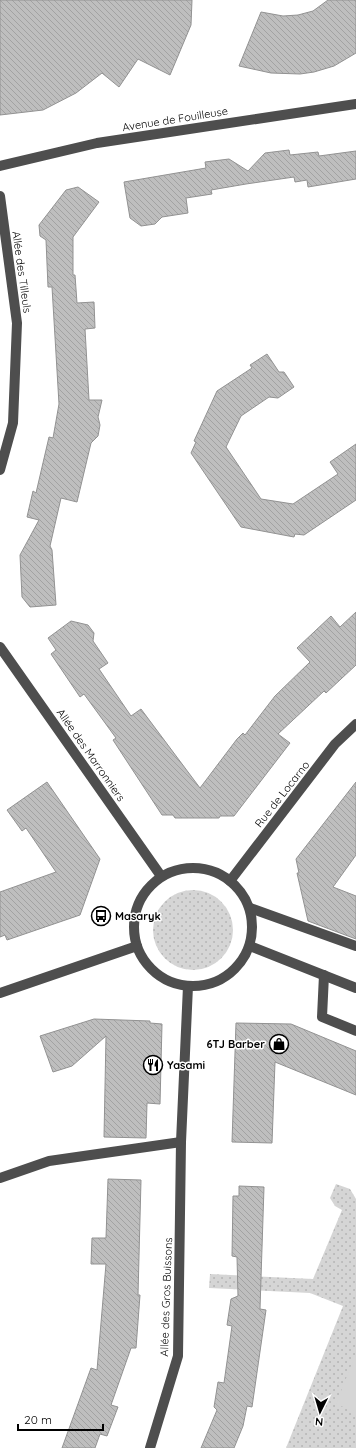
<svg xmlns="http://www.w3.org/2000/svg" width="356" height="1448" font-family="Quicksand,sans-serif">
	<defs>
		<pattern id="grass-dots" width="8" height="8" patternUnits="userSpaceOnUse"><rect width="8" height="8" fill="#d5d5d5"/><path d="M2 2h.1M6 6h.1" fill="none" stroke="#b5b5b5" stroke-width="1.8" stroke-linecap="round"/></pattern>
		<pattern id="building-back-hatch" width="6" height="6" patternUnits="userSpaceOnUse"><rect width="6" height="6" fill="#bebebe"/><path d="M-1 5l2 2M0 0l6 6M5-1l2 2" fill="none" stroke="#a2a2a2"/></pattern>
	</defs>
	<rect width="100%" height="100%" fill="#fff"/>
	<g fill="url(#grass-dots)">
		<circle cx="193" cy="930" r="40"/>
		<path d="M 336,1184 L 350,1189 L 356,1199 L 356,1448 L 286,1448 L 343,1306 L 310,1293 L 209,1288 L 210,1274 L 313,1279 L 342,1210 L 335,1206 L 330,1198 Z"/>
	</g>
	<path fill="#d5d5d5" d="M 356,1353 L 356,1412 L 336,1404 Z"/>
	<g fill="url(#building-back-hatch)" stroke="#929292">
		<path d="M 0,0 L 192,0 L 191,25 L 170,75 L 138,59 L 119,87 L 102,73 L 76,93 L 43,110 L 0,115 Z"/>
		<path d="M 328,0 L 356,0 L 356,53 L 334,66 L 314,72 L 300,74 L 271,73 L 239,66 L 261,12 L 283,16 L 298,15 L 313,11 Z"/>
		<path d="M 289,150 L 290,155 L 318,152 L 319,156 L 356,151 L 356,179 L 308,187 L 307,180 L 295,182 L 294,177 L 246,184 L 211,190 L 212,194 L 186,198 L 188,213 L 162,217 L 155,224 L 141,226 L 130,218 L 124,182 L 206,168 L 205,162 L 229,159 L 248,171 L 265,153 Z"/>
		<path d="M 78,187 L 99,202 L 73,237 L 73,275 L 75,275 L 77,303 L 94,302 L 95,328 L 85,329 L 89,400 L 102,400 L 98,417 L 100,425 L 98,436 L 91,443 L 77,502 L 61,498 L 50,546 L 52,550 L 56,605 L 30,607 L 22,597 L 20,555 L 39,520 L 27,517 L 33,491 L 36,493 L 49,437 L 53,438 L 59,404 L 52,287 L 48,287 L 46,240 L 40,236 L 39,225 L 66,190 Z"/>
		<path d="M 267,354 L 279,372 L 284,372 L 294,387 L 278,398 L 269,397 L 241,416 L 226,447 L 261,499 L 293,504 L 338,474 L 330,462 L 356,444 L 356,500 L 304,535 L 295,534 L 294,537 L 241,527 L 191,453 L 196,442 L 194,441 L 217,391 L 252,368 L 250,365 Z"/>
		<path d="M 356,612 L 356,665 L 326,693 L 324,691 L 278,734 L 290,743 L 234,816 L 220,816 L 219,818 L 175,818 L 173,815 L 162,815 L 113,740 L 116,738 L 84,694 L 80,697 L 51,654 L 56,650 L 48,638 L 71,621 L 88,625 L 94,633 L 93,641 L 108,663 L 99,669 L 131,716 L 141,709 L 200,788 L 237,739 L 243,733 L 245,735 L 275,696 L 310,662 L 297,648 L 331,616 L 340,627 Z"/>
		<path d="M 47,782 L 100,859 L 80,915 L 7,940 L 5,935 L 0,937 L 0,892 L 56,872 L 26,828 L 22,831 L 7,810 Z"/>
		<path d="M 356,782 L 356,855 L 333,887 L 356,896 L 356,939 L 308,921 L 297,873 L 299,873 L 296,859 Z"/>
		<path d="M 94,1019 L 150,1021 L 150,1023 L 162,1024 L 160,1104 L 147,1103 L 146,1138 L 104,1137 L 106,1036 L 72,1066 L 53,1072 L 40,1036 Z"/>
		<path d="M 236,1023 L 291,1024 L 356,1051 L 356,1095 L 275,1062 L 272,1143 L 232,1142 Z"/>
		<path d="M 108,1179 L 141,1180 L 138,1295 L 140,1295 L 136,1348 L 131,1348 L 111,1405 L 118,1407 L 107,1436 L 100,1434 L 95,1448 L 62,1448 L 91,1368 L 97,1370 L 106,1264 L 91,1264 L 92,1238 L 106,1238 Z"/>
		<path d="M 239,1186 L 264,1187 L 260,1309 L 266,1310 L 252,1407 L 247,1406 L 243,1426 L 234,1448 L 201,1448 L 217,1410 L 214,1407 L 218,1382 L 224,1383 L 232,1326 L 227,1325 L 231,1299 L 238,1296 L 237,1257 L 232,1256 L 233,1196 L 239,1196 Z"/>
	</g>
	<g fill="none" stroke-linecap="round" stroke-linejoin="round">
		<g stroke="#4e4e4e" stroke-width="10">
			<path d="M 0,166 L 97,143 L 356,104"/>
			<path d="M 0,196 L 17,323 L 13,423 L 0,470"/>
			<path d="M 0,647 L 161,876"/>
			<circle cx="193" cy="927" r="59"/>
			<path d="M 230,881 L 335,744 L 356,724"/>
			<path d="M 250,908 L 356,946"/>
			<path d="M 250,946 L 356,988"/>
			<path d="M 324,975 L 322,1017 L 356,1031"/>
			<path d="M 0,993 L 137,946"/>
			<path d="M 0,1178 L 49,1161 L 181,1142"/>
			<path d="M 150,1448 L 178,1356 L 181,1142 L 188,986"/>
		</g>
	</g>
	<defs>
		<g id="bus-ring" transform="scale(1)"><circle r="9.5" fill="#fff" stroke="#000" stroke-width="1.5"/><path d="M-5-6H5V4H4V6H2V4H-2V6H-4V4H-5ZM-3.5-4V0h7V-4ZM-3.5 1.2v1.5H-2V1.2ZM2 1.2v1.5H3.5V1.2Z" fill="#000"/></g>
		<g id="shop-ring" transform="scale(1)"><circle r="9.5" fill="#fff" stroke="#000" stroke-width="1.5"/><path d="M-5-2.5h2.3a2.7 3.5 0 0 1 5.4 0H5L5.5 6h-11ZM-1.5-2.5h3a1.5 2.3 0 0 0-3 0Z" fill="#000"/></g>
		<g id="restaurant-ring" transform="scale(1)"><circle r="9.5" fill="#fff" stroke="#000" stroke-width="1.5"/><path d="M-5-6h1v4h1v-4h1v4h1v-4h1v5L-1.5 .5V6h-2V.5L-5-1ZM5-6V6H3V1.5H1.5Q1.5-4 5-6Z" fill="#000"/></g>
	</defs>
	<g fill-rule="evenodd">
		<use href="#bus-ring" x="101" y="916"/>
		<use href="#shop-ring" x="279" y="1044"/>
		<use href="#restaurant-ring" x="153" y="1065"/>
	</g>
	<g text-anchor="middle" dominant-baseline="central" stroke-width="3" stroke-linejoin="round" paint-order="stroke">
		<g font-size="11" fill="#000" stroke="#fff">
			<text transform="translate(175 119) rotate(-9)">Avenue de Fouilleuse</text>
			<text transform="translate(22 272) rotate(82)">Allée des Tilleuls</text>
			<text transform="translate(91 755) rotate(55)">Allée des Marronniers</text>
			<text transform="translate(282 794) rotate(-52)">Rue de Locarno</text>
			<text transform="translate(166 1297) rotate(-88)">Allée des Gros Buissons</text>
		</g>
		<g font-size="11" font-weight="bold" fill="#000" stroke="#fff" text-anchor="start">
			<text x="115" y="916">Masaryk</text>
			<text x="265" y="1044" text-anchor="end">6TJ Barber</text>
			<text x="167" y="1065">Yasami</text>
		</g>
	</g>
	<g transform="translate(320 1412) rotate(185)" stroke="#ffffff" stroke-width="3" paint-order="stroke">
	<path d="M0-3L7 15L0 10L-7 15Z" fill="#000000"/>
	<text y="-6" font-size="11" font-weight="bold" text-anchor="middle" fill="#000000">N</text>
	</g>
	<path d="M18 1424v6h85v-6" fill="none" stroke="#000000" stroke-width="2"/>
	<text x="24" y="1424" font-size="12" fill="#000000" stroke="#ffffff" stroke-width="3" paint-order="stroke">20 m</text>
</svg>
